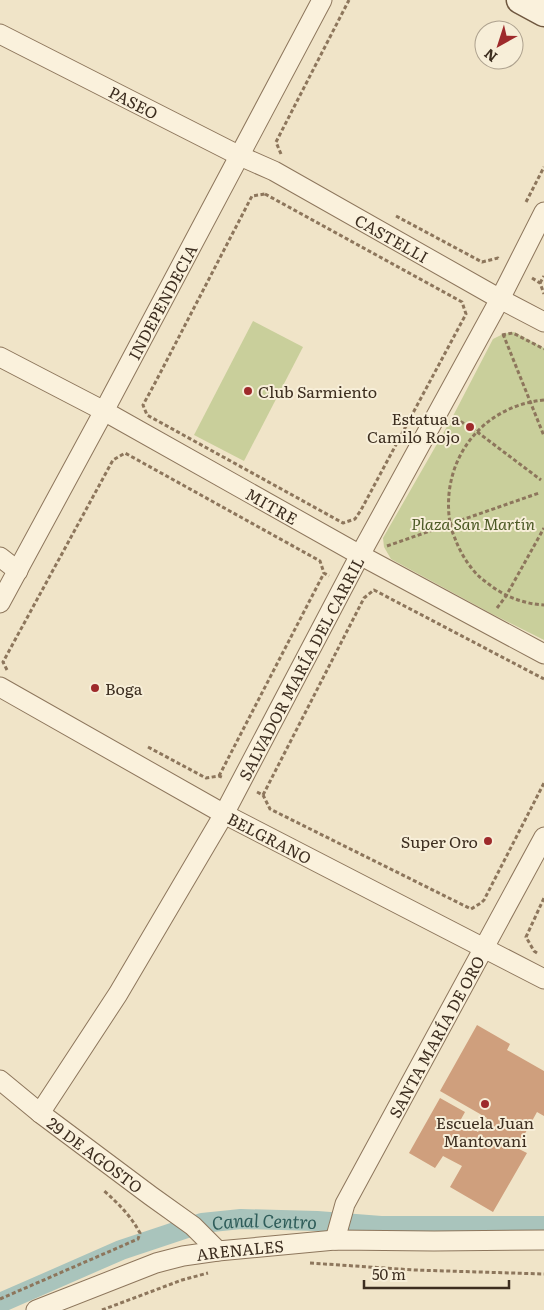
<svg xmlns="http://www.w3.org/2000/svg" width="544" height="1310" font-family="Literata,serif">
	<rect width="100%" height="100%" fill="#f0e4c8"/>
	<g fill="#c9cf9b">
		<path d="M 253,321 L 303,347 L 244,461 L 194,435 Z"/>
		<path d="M 514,332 L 544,348 L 544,640 L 492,614 L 391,559 L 384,547 L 383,538 L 453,416 L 493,339 L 503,334 Z"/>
	</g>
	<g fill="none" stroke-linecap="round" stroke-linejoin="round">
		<path stroke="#a9c4bc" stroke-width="20" id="s1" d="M 0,1303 L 121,1250 L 202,1223 L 241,1219 L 317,1221 L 381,1226 L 544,1226"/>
	</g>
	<path fill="#cf9f7d" d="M 477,1025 L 510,1044 L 507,1050 L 544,1071 L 544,1116 L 537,1112 L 517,1148 L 527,1153 L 493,1212 L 450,1187 L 462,1166 L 443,1156 L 435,1168 L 409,1153 L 440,1098 L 465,1112 L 460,1121 L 478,1132 L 487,1118 L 440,1091 Z"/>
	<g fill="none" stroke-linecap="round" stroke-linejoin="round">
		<g stroke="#8d765c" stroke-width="21">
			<g id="minor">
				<path id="s2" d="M 0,34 L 240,156 L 274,171 L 500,299 L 544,322"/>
				<path id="s3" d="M 0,357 L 104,411 L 360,555 L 544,654"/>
				<path d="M 0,557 L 18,571"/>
				<path id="s4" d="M 0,603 L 104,411 L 322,0"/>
				<path id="s5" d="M 0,687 L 224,814 L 544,979"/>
				<path id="s6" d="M 0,1080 L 40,1113 L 151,1196 L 193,1226 L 218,1251"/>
				<path id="s7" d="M 40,1113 L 118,994 L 224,814 L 360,555 L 500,299 L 544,212"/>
				<path id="s8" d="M 335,1240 L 345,1204 L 544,837"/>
				<path id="s9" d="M 36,1310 L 156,1263 L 183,1256 L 218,1251 L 335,1240 L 434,1241 L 544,1240"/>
			</g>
		</g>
		<g stroke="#6f573f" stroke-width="29">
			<path id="secondary" d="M 520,0 L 544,13"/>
		</g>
		<g stroke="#8d765c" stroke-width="3" stroke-dasharray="4 2.5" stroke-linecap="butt">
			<path d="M 281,154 L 276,142 L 349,0"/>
			<path d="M 265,194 L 462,302 L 466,314 L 361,510 L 355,519 L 343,523 L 147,415 L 143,405 L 155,383 L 252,196 Z"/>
			<path d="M 526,202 L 544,167"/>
			<path d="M 396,216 L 482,262 L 498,258 L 500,260"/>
			<path d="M 532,278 L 540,283 L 544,294"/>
			<path d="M 540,283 L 544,276"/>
			<path d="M 503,334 L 544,436"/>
			<path d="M 502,335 L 513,333 L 544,349"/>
			<path d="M 544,400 C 481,406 440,461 450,523 C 451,529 454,536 456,541 C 461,554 471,570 482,579 C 486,582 490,585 494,588 C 509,598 526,604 544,605"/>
			<path d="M 455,418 L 476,431 L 541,480"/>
			<path d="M 387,546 L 539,493"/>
			<path d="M 497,608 L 506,596 L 544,528"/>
			<path d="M 7,670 L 3,662 L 113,460 L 125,453 L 320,561 L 324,573 L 329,576"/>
			<path d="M 148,747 L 206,778 L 219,776 L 224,778"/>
			<path d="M 219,776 L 324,573"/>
			<path d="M 257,792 L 263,795 L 270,809 L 471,909 L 481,903 L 484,900 L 544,783"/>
			<path d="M 263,795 L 364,598 L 374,590 L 544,679"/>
			<path d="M 537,953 L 534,951 L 526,937 L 544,898"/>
			<path d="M 310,1263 L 414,1270 L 544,1274"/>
			<path d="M 0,1299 L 138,1239 L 140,1233 C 131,1216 118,1203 103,1190"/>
			<path d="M 102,1310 L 182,1280 L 208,1273"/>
		</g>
		<use href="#minor" stroke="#faf1dc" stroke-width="19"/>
		<use href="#secondary" stroke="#faf1dc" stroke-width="26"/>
	</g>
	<g fill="#9e2a2b" stroke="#f7eed8" stroke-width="2">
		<circle cx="248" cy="391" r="5"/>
		<circle cx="470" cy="427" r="5"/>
		<circle cx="95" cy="688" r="5"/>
		<circle cx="488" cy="841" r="5"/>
		<circle cx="485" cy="1104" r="5"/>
	</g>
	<g text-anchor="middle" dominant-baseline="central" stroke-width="4" stroke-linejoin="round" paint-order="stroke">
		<g font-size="16" fill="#3d2e20" stroke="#f7eed8">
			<text stroke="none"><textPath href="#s2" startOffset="150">PASEO</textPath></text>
			<text stroke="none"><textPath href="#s2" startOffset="442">CASTELLI</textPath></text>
			<text stroke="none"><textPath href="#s4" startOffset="342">INDEPENDECIA</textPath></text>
			<text stroke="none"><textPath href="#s3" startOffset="310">MITRE</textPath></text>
			<text stroke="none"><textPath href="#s7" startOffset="516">SALVADOR MARÍA DEL CARRIL</textPath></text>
			<text stroke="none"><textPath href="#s5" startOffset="309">BELGRANO</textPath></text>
			<text stroke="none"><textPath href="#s8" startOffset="228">SANTA MARÍA DE ORO</textPath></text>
			<text stroke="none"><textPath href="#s6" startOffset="121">29 DE AGOSTO</textPath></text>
			<text stroke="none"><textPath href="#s9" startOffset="214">ARENALES</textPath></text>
		</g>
		<g font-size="16" fill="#3d2e20" stroke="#f7eed8" text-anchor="start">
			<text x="258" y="391">Club Sarmiento</text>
			<text x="460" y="418" text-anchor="end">Estatua a<tspan x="460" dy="18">Camilo Rojo</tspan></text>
			<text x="105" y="688">Boga</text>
			<text x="478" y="841" text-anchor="end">Super Oro</text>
			<text x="485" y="1122" text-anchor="middle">Escuela Juan<tspan x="485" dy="18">Mantovani</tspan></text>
		</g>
		<g font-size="16" font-style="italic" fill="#4d5a26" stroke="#f7eed8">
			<text x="473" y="523">Plaza San Martín</text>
		</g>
		<g font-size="18" font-style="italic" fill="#2f5d5a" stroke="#f7eed8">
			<text stroke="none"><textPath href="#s1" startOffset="280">Canal Centro</textPath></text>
		</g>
	</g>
	<g transform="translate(499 45) rotate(219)"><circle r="24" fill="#f7eed8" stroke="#ada18e"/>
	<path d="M0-4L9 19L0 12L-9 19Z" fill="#9e2a2b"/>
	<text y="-8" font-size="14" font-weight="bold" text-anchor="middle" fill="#3d2e20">N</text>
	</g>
	<path d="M364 1280v8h145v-8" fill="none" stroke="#3d2e20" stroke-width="2.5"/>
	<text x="372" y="1280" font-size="15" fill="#3d2e20" stroke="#f7eed8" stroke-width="4" paint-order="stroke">50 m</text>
</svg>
